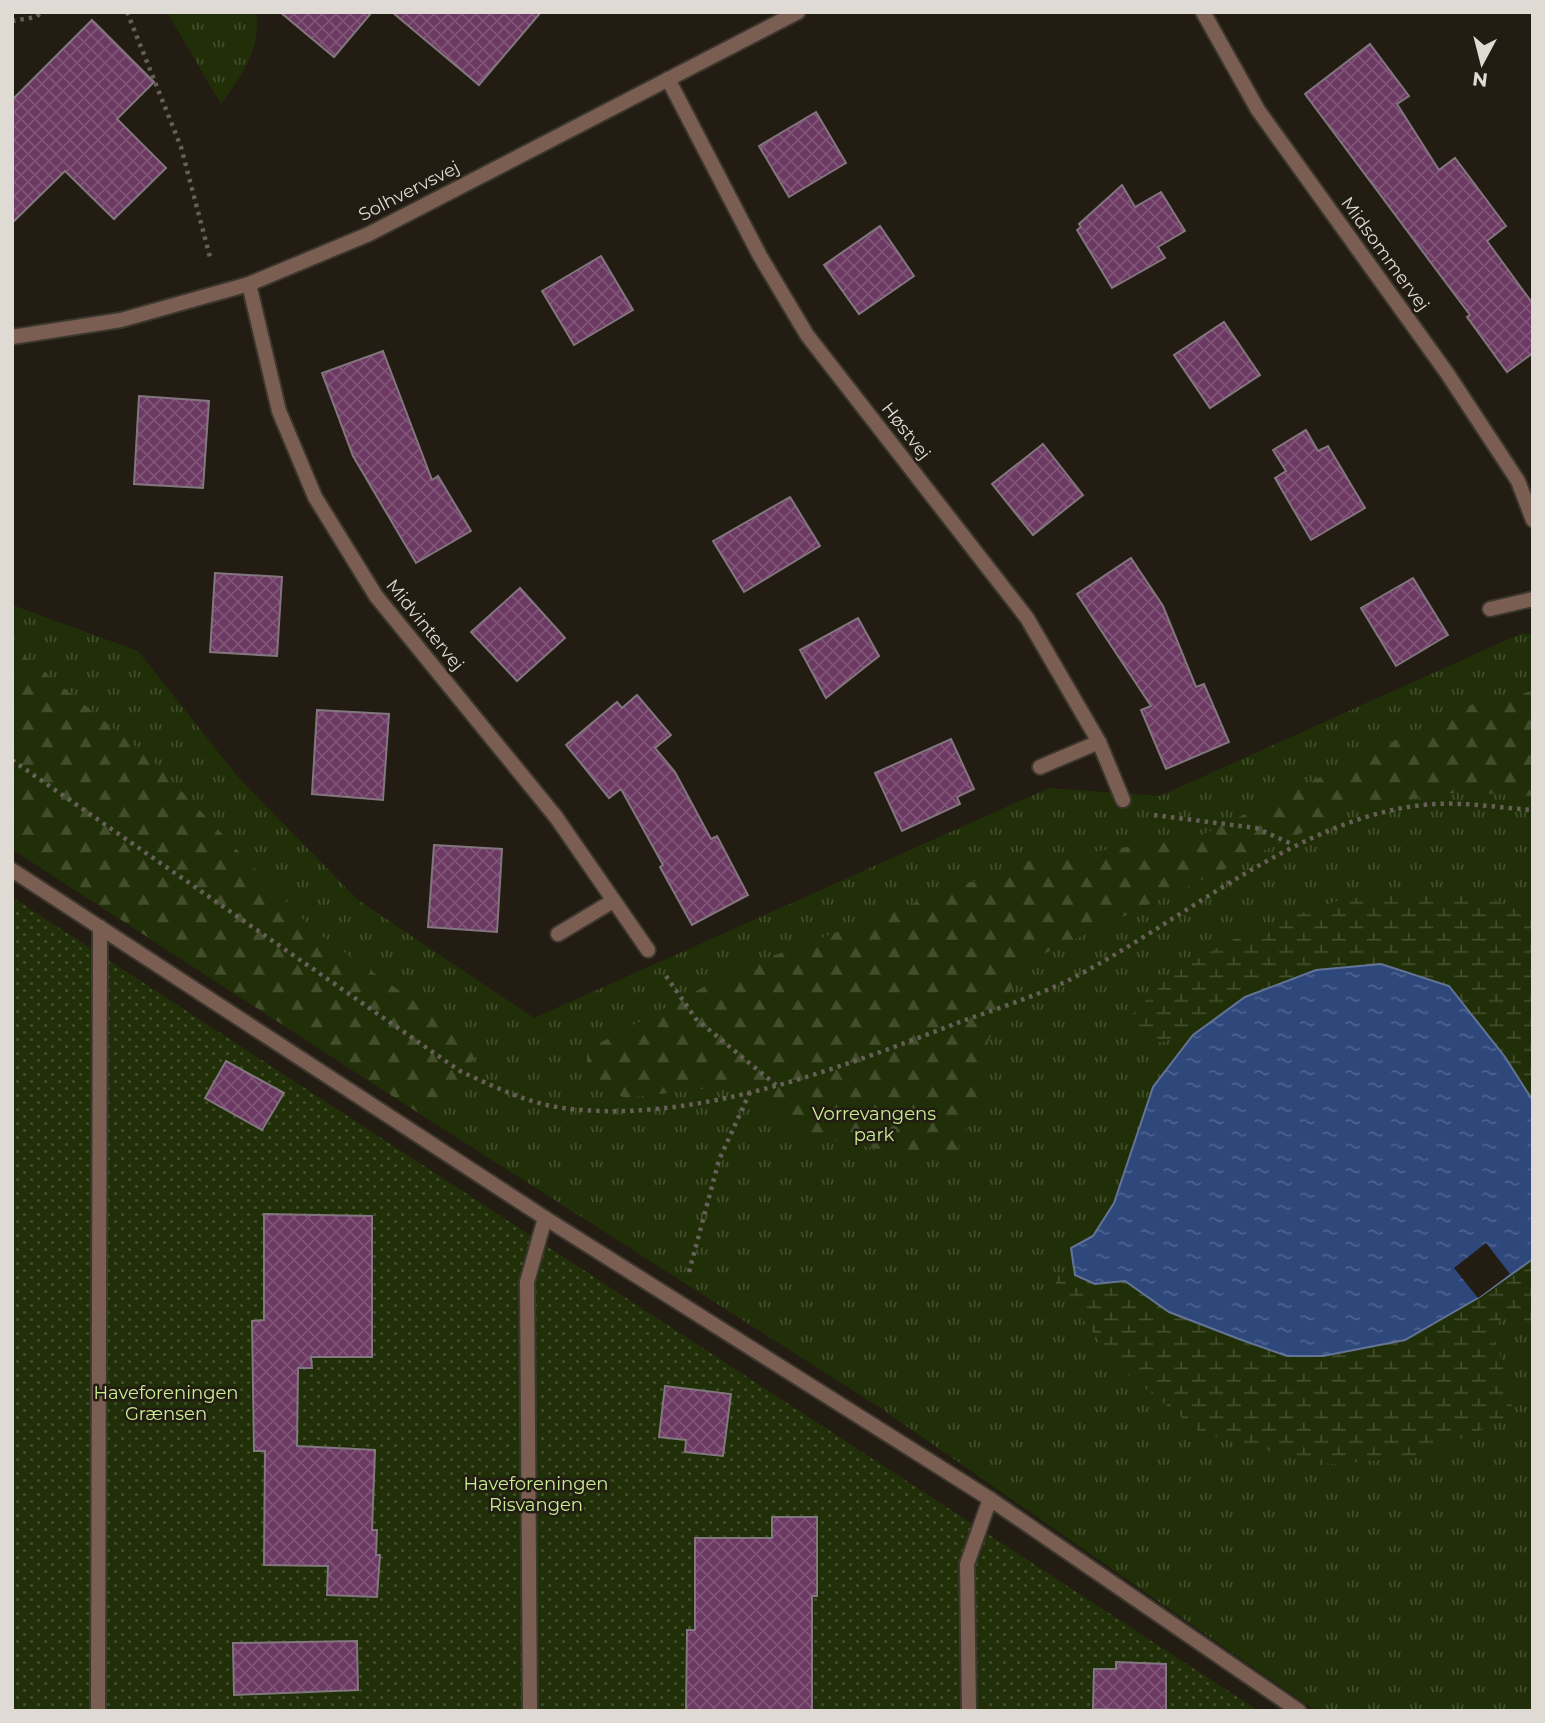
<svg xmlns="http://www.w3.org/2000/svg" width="1545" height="1723" font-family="Montserrat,sans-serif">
	<defs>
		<pattern id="grass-tufts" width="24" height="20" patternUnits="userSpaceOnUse" patternTransform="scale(1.75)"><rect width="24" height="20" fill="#212f08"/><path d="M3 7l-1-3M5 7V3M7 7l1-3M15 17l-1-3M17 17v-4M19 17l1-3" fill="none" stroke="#414d2b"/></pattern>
		<pattern id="forest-firs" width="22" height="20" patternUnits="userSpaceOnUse" patternTransform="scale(1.75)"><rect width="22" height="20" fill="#212f08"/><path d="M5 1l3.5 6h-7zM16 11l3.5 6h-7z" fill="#414d2b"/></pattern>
		<pattern id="wetland-marsh" width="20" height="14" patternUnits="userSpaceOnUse" patternTransform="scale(1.75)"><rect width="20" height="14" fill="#212f08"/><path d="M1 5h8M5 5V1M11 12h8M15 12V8" fill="none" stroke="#414d2b"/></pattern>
		<pattern id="garden-dots" width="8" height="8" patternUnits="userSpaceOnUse" patternTransform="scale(1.75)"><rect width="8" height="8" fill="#212f08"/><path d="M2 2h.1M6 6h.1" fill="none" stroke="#414d2b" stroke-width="1.8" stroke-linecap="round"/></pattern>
		<pattern id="water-ripples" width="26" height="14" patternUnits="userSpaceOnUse" patternTransform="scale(1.75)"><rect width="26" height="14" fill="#2f487c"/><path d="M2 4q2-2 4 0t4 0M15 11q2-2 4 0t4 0" fill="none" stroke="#4d628e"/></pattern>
		<pattern id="building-cross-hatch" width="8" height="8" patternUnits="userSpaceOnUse" patternTransform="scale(1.75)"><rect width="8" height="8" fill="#6c3962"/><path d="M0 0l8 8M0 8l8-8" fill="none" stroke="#815578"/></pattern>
	</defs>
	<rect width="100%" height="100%" fill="#221c13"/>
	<g fill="url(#grass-tufts)">
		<path d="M 167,12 L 256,12 C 261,50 242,75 221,104 Z"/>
		<path d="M 12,605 L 138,651 L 238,777 L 358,900 L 534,1018 L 1049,788 L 1160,796 L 1522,633 L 1533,635 L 1533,916 L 1474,892 L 1245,997 L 1533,1101 L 1533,1259 L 1478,1298 L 1056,1275 L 1056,1284 L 1513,1400 L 1492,1329 L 1507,1313 L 1533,1337 L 1533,1711 L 1316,1711 L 882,1409 L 434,1123 L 12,849 Z"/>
	</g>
	<g fill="url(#forest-firs)">
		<path d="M 12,646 L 151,759 L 313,930 L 481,1048 L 434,1123 L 12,849 Z"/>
		<path d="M 1533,691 L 1533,796 L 1460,792 L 1357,807 L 1022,964 L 981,1058 L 984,1095 L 955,1154 L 879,1149 L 801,1134 L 745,1084 L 625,1098 L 587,1080 L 587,1050 L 735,970 L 1028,861 L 1198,837 L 1466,706 Z"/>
	</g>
	<g fill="url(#wetland-marsh)">
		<path d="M 1396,892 L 1474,892 L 1533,916 L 1533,1101 L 1505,1057 L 1245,997 L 1193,1035 L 1148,1045 L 1124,1023 L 1175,971 L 1245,933 L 1337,901 Z"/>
		<path d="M 1533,1259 L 1533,1337 L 1507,1313 L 1492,1329 L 1513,1400 L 1509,1418 L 1418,1457 L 1321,1465 L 1200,1432 L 1120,1368 L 1056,1284 L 1056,1274 L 1075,1275 L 1095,1284 L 1125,1281 L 1169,1312 L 1287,1356 L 1323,1356 L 1405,1340 L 1478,1298 Z"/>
	</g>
	<path fill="url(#garden-dots)" d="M 12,897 L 1259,1711 L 12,1711 Z"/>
	<path fill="url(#water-ripples)" stroke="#647496" stroke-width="2" d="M 1381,964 L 1449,986 L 1505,1057 L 1533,1101 L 1533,1259 L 1478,1298 L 1405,1340 L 1323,1356 L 1287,1356 L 1239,1339 L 1169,1312 L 1125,1281 L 1095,1284 L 1075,1275 L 1071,1248 L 1093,1236 L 1114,1203 L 1153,1087 L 1193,1035 L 1245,997 L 1316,970 Z"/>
	<path fill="#221c13" d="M 1486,1243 L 1510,1274 L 1478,1298 L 1454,1268 Z"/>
	<g fill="url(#building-cross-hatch)" stroke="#82777f" stroke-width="2">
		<path d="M 280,12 L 372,12 L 334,57 Z"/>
		<path d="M 392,12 L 541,12 L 479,85 Z"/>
		<path d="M 92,20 L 154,82 L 117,119 L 166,168 L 114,219 L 65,171 L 12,223 L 12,100 Z"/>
		<path d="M 1370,44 L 1409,96 L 1397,104 L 1439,170 L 1455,158 L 1506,226 L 1487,241 L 1533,304 L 1533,353 L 1507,372 L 1467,317 L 1470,315 L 1305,94 Z"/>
		<path d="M 816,112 L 846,163 L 789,197 L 759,146 Z"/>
		<path d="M 1122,185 L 1135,207 L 1161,192 L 1185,231 L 1158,247 L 1165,258 L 1112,288 L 1077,230 L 1081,227 L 1079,224 Z"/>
		<path d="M 880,226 L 914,276 L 859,314 L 824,265 Z"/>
		<path d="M 601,256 L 633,310 L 574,345 L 542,291 Z"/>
		<path d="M 1224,322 L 1260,375 L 1210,408 L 1174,355 Z"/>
		<path d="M 383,351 L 432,480 L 438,476 L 471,531 L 416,563 L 353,456 L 322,373 Z"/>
		<path d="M 139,396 L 209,401 L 203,488 L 134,484 Z"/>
		<path d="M 1306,430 L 1318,451 L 1328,446 L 1365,508 L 1311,540 L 1275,478 L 1286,471 L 1273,450 Z"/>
		<path d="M 1043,444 L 1083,495 L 1033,535 L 992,484 Z"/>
		<path d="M 790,497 L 820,546 L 744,592 L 713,541 Z"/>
		<path d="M 1131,558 L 1163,606 L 1196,687 L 1204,684 L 1229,742 L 1166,769 L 1141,710 L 1151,706 L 1077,594 Z"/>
		<path d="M 215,573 L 282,577 L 277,656 L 210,652 Z"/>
		<path d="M 1413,578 L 1448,635 L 1396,666 L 1361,608 Z"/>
		<path d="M 520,588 L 565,638 L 517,681 L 471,632 Z"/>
		<path d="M 858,618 L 879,656 L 826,698 L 800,650 Z"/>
		<path d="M 637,695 L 671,735 L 655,748 L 675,772 L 711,839 L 717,836 L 748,895 L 692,925 L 660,867 L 663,865 L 621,789 L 609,798 L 566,745 L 617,702 L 622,708 Z"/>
		<path d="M 317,710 L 389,714 L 383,800 L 312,794 Z"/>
		<path d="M 951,739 L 974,789 L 957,797 L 960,804 L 902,831 L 875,773 Z"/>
		<path d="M 434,845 L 502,849 L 497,932 L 428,927 Z"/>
		<path d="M 226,1061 L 284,1093 L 262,1130 L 205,1098 Z"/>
		<path d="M 264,1214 L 372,1216 L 372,1357 L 311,1357 L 312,1368 L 298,1368 L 297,1446 L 375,1450 L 372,1530 L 377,1530 L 376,1555 L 380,1555 L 377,1597 L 327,1595 L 328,1566 L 264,1565 L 265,1451 L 254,1451 L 252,1321 L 264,1320 Z"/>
		<path d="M 665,1386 L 731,1394 L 723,1456 L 685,1452 L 686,1440 L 659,1437 Z"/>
		<path d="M 772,1517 L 817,1517 L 817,1596 L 812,1596 L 812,1711 L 686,1711 L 687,1630 L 695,1630 L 695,1538 L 772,1538 Z"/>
		<path d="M 357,1641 L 358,1690 L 234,1695 L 233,1643 Z"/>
		<path d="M 1116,1662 L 1166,1664 L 1166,1711 L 1093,1709 L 1094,1669 L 1116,1669 Z"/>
	</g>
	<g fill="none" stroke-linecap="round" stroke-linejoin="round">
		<g stroke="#3c372e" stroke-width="18">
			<g id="service">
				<path d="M 1490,609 L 1533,599"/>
				<path d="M 1040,767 L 1099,742"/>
				<path d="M 558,934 L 613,901"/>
			</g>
		</g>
		<g stroke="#3c372e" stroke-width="18">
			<g id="minor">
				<path d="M 1203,12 L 1258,110 L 1447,373 L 1518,481 L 1533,520"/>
				<path d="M 668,79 L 760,256 L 807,335 L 1027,618 L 1099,742 L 1123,800"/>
				<path d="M 249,284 L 279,411 L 315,497 L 376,596 L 556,817 L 648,950"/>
				<path d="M 12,337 L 121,320 L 249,284 L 369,234 L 798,12"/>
				<path d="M 12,870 L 545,1218 L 990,1499 L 1299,1711"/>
				<path d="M 98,1711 L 100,927"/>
				<path d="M 530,1711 L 527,1282 L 545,1218"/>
				<path d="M 969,1711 L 967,1564 L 990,1499"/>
			</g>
		</g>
		<g stroke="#655f57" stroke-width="4.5" stroke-dasharray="3.5 5" stroke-linecap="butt">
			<path d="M 127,12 L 181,147 L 211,261"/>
			<path d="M 12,21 L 36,17 L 42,12"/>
			<path d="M 12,760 L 460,1071 C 493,1086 526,1103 563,1108 C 690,1125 835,1070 952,1025 C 989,1011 1029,999 1065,982 C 1180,925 1302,812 1435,804 C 1467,802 1501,808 1533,810"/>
			<path d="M 1154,815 L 1256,828 L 1294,845"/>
			<path d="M 666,976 L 696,1019 L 776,1085"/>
			<path d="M 689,1272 L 719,1160 L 750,1092"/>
		</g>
		<use href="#service" stroke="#7a5e51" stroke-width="14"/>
		<use href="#minor" stroke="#7a5e51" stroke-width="14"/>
	</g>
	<g text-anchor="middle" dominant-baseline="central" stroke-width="5" stroke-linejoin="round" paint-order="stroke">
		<g font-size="18" fill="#dfdbd4" stroke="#221c13">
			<text transform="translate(409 191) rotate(-27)">Solhvervsvej</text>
			<text transform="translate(1385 254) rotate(54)">Midsommervej</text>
			<text transform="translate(906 431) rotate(52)">Høstvej</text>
			<text transform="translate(425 625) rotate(51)">Midvintervej</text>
		</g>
		<g font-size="18" fill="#c8ed92" stroke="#221c13">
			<text x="874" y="1114">Vorrevangens<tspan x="874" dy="21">park</tspan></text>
			<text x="166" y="1393">Haveforeningen<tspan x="166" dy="21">Grænsen</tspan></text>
			<text x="536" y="1484">Haveforeningen<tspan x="536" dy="21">Risvangen</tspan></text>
		</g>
	</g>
	<rect width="1545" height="1723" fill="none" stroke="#dfdbd4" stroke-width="28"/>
	<g transform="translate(1482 63) rotate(187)" stroke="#221c13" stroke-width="5" paint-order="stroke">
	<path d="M0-5L12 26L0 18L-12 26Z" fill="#dfdbd4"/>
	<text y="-10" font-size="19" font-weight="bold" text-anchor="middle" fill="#dfdbd4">N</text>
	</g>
</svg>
